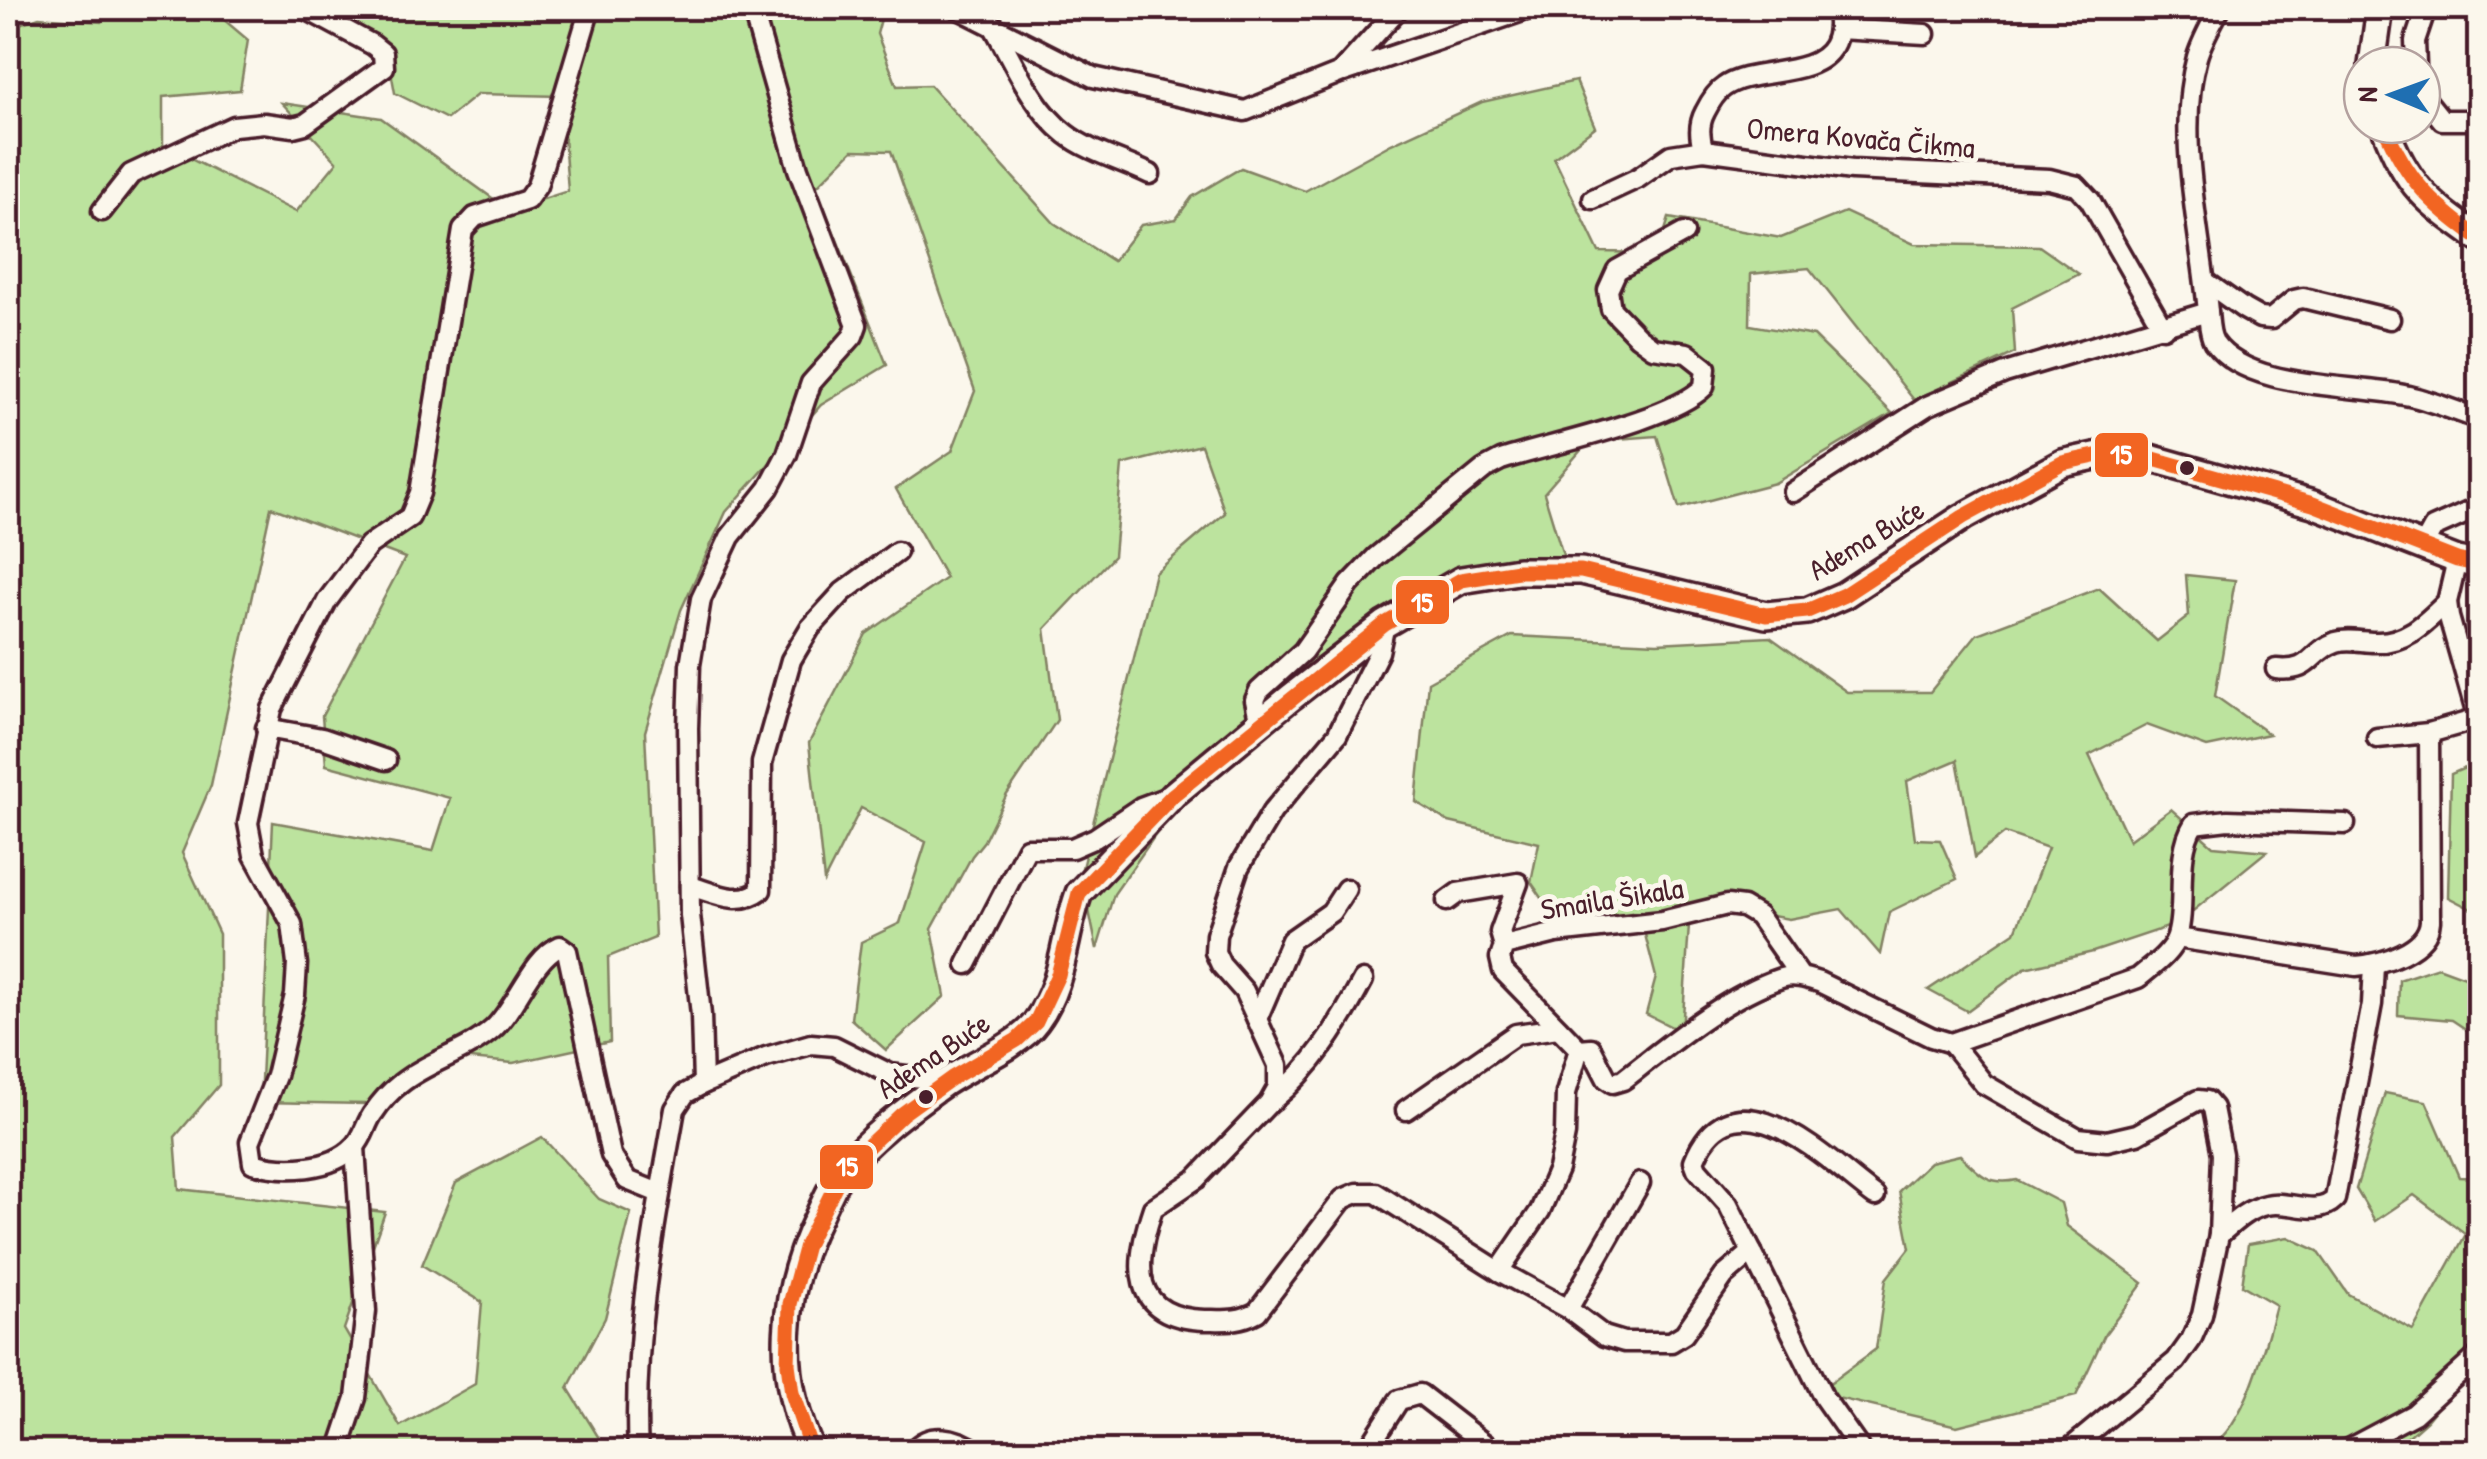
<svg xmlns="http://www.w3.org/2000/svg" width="2487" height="1459" font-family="'Patrick Hand',sans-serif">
	<rect width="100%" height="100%" fill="#fbf7ec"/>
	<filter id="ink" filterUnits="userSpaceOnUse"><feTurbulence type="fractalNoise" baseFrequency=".01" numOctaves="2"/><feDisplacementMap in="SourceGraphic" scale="20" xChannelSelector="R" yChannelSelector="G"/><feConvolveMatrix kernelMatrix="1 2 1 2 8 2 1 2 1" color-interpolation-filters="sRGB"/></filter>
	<g filter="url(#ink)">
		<g fill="#bce39e" stroke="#838164" stroke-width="2.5">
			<path d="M 103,8 L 210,8 L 248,40 L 240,90 L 163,97 L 163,145 L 296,212 L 337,162 L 282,103 L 381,118 L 509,210 L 568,191 L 561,96 L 478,94 L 447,119 L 395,93 L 386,44 L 321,8 L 884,8 L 877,34 L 897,86 L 930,85 L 1054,223 L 1113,261 L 1141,225 L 1176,219 L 1192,197 L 1241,168 L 1305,191 L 1391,144 L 1482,102 L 1576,81 L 1595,127 L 1554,158 L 1599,252 L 1658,253 L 1669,218 L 1781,238 L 1845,212 L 1914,244 L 2039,246 L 2079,274 L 2012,308 L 2015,353 L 1914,400 L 1809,268 L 1751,274 L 1750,325 L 1814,336 L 1892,413 L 1775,483 L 1679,508 L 1657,436 L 1589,441 L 1544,493 L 1566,565 L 1502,564 L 1222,740 L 1114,894 L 1097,949 L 1081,872 L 1155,573 L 1225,513 L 1201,445 L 1122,465 L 1114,556 L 1045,629 L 1057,720 L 1006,796 L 984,841 L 972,856 L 932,929 L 945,996 L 886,1050 L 851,1019 L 861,942 L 900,923 L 926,842 L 861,808 L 824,881 L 809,743 L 866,634 L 946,578 L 896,489 L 952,451 L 975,391 L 891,151 L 853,150 L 816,187 L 887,365 L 821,405 L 726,512 L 681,610 L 645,732 L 655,938 L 608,957 L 610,1042 L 513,1063 L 437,1056 L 367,1104 L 260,1102 L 273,822 L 433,851 L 450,798 L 326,765 L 322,716 L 405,558 L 271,507 L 211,785 L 182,853 L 219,934 L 219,1085 L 175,1137 L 179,1189 L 385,1212 L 344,1329 L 400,1426 L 475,1384 L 482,1302 L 422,1265 L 456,1183 L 542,1137 L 599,1199 L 631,1213 L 605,1318 L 568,1388 L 607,1451 L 8,1451 L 8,28 L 39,17 L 101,22 Z"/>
			<path d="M 2186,575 L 2235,580 L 2215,696 L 2269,734 L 2207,747 L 2147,725 L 2089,755 L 2129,840 L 2171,809 L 2213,846 L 2267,851 L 2177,924 L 2093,952 L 2025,968 L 1967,1011 L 1928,990 L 2015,932 L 2048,848 L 2005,833 L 1975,857 L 1957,760 L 1907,781 L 1915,839 L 1940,840 L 1957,879 L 1889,912 L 1880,954 L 1841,909 L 1789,919 L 1729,908 L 1689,925 L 1682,1032 L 1646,1014 L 1656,977 L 1642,923 L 1569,937 L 1531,882 L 1539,843 L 1449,822 L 1416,802 L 1428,682 L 1512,636 L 1657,643 L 1770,637 L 1847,692 L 1930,692 L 1977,634 L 2099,588 L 2157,641 L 2189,616 Z"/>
			<path d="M 2479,762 L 2479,913 L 2448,897 L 2451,774 Z"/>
			<path d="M 2438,967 L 2479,982 L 2479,1038 L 2452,1020 L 2398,1015 L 2399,980 Z"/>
			<path d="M 2385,1093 L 2426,1101 L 2459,1177 L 2479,1178 L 2479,1357 L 2427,1420 L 2392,1451 L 2202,1452 C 2245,1433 2264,1348 2276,1305 L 2242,1285 L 2248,1244 L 2288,1237 L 2318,1251 L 2348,1294 L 2413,1330 L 2466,1234 L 2414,1195 L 2375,1221 L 2356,1189 Z"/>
			<path d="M 1960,1155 C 1979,1174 1989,1186 2017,1180 L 2061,1203 L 2067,1226 L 2143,1283 L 2105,1334 L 2076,1396 L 1957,1426 L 1816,1393 L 1876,1349 L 1886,1279 L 1910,1248 L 1899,1191 L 1930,1162 Z"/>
		</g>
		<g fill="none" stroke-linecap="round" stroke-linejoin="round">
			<g stroke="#4a1f2b" stroke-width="25">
				<g id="street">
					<path d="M 590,8 L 537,186 L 527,200 L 475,217 L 463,230 L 420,493 L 410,517 L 369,545 L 327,601 L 272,709 L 248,823 L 254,855 L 292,924 L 297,964 L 295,995 L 276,1076 L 250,1142 L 253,1163 C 283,1172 332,1171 355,1146 C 364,1137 366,1122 374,1112 C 380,1103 391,1091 400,1084 C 428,1061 466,1053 493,1029 C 517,1007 532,958 560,946 L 567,951 L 611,1155 L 627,1180 L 659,1193"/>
					<path d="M 957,8 L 1093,77 L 1245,111 L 1340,73 L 1399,8"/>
					<path d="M 1837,8 C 1838,20 1840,34 1833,46 C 1815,79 1751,67 1724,87 C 1716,92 1709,104 1705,112 C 1698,125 1699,137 1704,150 L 1852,170 L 2049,179 L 2077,186 L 2090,200 L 2163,328"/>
					<path d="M 992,24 C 1013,60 1032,108 1066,134 C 1089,152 1124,161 1150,174"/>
					<path d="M 1838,29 L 1925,34"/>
					<path d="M 2416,65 L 2415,41 L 2426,8"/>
					<path d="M 1344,72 L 1532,8"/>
					<path d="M 2422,95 L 2442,120 L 2476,120 L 2480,115"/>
					<path d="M 1593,199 L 1638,178 L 1671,155 L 1704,150"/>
					<path d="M 102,211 L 131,174 L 234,126 L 264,123 L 293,127 L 305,124 L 384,67 L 383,53 L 373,45 L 304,8"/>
					<path d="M 2206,282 L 2244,309 L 2260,318 L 2271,319 L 2294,300 L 2303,298 L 2390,319"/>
					<path d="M 2208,312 C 2209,321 2209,334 2214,342 C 2247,390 2352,384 2404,395 C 2427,399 2449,409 2471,416 L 2480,422"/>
					<path d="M 1793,492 L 1927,406 L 2005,373 L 2208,312 C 2201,232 2175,134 2197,57 C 2202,40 2212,23 2220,8"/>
					<path d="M 2423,546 L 2433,528 L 2480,507"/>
					<path d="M 1385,624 L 1379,652 L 1337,735 L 1272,812 L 1239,867 L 1216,935 L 1215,952 L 1221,965 L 1244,991 L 1278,1065 L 1278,1087 L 1269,1103 L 1196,1179 L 1153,1208 C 1134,1264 1129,1317 1204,1320 C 1224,1320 1239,1322 1257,1312 L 1343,1199 L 1357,1193 L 1376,1193 L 1499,1271 L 1568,1309 L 1604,1336 L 1624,1342 L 1671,1342 L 1684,1334 L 1724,1276 L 1752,1252"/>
					<path d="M 2276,669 C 2313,673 2308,652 2336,642 C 2348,638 2362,642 2374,642 C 2406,644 2426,622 2447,602"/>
					<path d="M 1260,725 L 1255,700 L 1259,691 L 1303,651 L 1350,584 L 1376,557 L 1484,469 L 1501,460 C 1551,444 1671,420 1704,387 L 1706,368 L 1687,353 L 1653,348 L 1638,337 L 1611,309 L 1608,290 L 1617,270 L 1684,233"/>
					<path d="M 266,728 L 322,738 L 386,760"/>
					<path d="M 2377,738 L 2429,733 L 2478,719 L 2449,617 L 2447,602 L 2457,560"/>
					<path d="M 690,886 C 714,893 739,907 761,890 L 762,763 L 791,660 L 810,628 L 843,592 L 897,552"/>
					<path d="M 1447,901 L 1458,893 L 1518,883 L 1500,932 L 1504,946"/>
					<path d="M 2177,938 L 2356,966 C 2382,964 2428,950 2430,921 L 2429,733"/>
					<path d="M 967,964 L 1027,848 L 1072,848 L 1095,838 L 1141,807 L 1168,797"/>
					<path d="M 1800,976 L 1758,916 L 1743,907 L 1727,905 L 1662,921 L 1556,933 L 1504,946 L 1500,958 L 1503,971 L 1579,1049 L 1591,1048 L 1607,1079 L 1613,1083 L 1623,1080 C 1668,1045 1726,996 1781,978 C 1794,974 1806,978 1819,982 L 1931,1037 L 1951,1043 L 2138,978 C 2151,967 2172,953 2177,936 C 2187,905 2174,855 2194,824 L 2228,820 L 2345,824"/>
					<path d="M 1257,1019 L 1291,940 L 1331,912 L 1346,889"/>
					<path d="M 1951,1043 L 1984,1084 L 2078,1138 L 2107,1141 L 2137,1134 L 2198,1100 L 2207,1101 L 2213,1108 L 2222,1154 L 2219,1235 L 2202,1315 L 2191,1340 L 2176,1361 L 2066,1452"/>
					<path d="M 703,1084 L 701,1015 L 690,915 L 688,728 L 690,665 L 701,599 L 730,537 L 769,488 L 787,454 L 811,383 L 853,336 L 857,325 L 798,169 L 752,8"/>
					<path d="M 1273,1100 C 1313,1067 1339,1025 1363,980"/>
					<path d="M 1406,1110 L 1516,1034 L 1558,1028"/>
					<path d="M 2219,1235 C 2233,1223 2247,1209 2266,1205 C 2289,1199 2316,1218 2335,1199 L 2372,1004 L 2374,965"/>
					<path d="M 1499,1271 L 1540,1211 L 1558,1169 L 1565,1134 L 1566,1093 L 1579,1049"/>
					<path d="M 1568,1309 L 1640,1183"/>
					<path d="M 2348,1449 L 2414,1414 L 2480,1354"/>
					<path d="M 338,1452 L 356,1398 L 366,1311 L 355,1147"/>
					<path d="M 638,1452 C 632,1337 655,1222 675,1109 L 685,1094 L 703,1084 L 766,1057 L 811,1044 L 834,1046 L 890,1074 L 946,1081"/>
					<path d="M 913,1452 C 926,1430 959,1438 977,1452"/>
					<path d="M 1366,1452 L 1399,1400 L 1420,1394 L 1495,1452"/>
					<path d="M 1862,1452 L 1824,1398 L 1728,1204 L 1697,1169 L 1694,1161 C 1733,1064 1826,1160 1875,1196"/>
				</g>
			</g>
			<g stroke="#4a1f2b" stroke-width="32">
				<g id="secondary">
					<path d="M 2372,65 L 2380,8"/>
					<path d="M 2384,125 C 2408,188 2425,200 2480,239"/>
					<path d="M 812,1452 C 775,1375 781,1292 818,1217 C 825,1201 833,1183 843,1170 C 870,1136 907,1110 941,1085 C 967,1066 1018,1047 1036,1022 C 1065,983 1063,936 1079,893 L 1173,795 L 1291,697 L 1385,624 L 1461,580 L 1518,571 L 1581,571 L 1766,615 L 1807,611 L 1844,595 L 1963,517 L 2062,463 L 2109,453 L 2150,458 L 2313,504 L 2457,560 L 2480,565"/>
				</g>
			</g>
			<use href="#street" stroke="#fbf7ec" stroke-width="18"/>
			<use href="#secondary" stroke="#fbf7ec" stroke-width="25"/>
			<g stroke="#fbf7ec" stroke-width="22">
				<g id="bus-1">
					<path d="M 2384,125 C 2407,180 2431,204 2480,239"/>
					<path d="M 812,1452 L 792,1393 L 788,1364 L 790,1304 L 806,1245 L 843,1170 L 902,1114 L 952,1078 L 1017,1040 L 1036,1022 L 1058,975 L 1079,893 L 1173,795 L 1385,624 L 1461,580 L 1518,571 L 1581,571 L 1766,615 L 1807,611 L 1844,595 L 1963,517 L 2062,463 L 2109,453 L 2150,458 L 2313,504 L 2457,560 L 2480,565"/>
				</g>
			</g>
			<use href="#bus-1" stroke="#f26522" stroke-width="15"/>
		</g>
	</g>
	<g fill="#4a1f2b" stroke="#fbf7ec" stroke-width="4">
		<circle cx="2187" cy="468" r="9"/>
		<circle cx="926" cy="1097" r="9"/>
	</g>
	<g text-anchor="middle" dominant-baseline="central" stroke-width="10" stroke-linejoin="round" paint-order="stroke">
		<g font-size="30" fill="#4a1f2b" stroke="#fbf7ec">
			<text transform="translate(1861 137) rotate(5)">Omera Kovača Čikma</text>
			<text transform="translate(1866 539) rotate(-31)">Adema Buće</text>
			<text transform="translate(1612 898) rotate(-9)">Smaila Šikala</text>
			<text transform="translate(933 1055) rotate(-34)">Adema Buće</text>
		</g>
	</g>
	<g stroke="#fbf7ec" stroke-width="4">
		<rect x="2093" y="431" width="57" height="48" rx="10" fill="#f26522"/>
		<rect x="1394" y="578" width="57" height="48" rx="10" fill="#f26522"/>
		<rect x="818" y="1143" width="57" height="48" rx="10" fill="#f26522"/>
	</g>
	<g font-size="28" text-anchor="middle" font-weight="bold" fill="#fff">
		<text x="2121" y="464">15</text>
		<text x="1422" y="612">15</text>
		<text x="847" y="1176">15</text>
	</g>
	<rect width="2487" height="1459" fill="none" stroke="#fbf7ec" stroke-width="40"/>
	<rect x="20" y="20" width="2447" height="1419" fill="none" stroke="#4a1f2b" stroke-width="4" filter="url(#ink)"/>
	<g transform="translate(2392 95) rotate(271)"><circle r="48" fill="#fbf7ec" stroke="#b4a19f" stroke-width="2.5"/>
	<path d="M0-8L18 38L0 25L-18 38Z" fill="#1f6fb2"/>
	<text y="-15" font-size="28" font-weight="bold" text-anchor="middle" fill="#4a1f2b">N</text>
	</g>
</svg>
